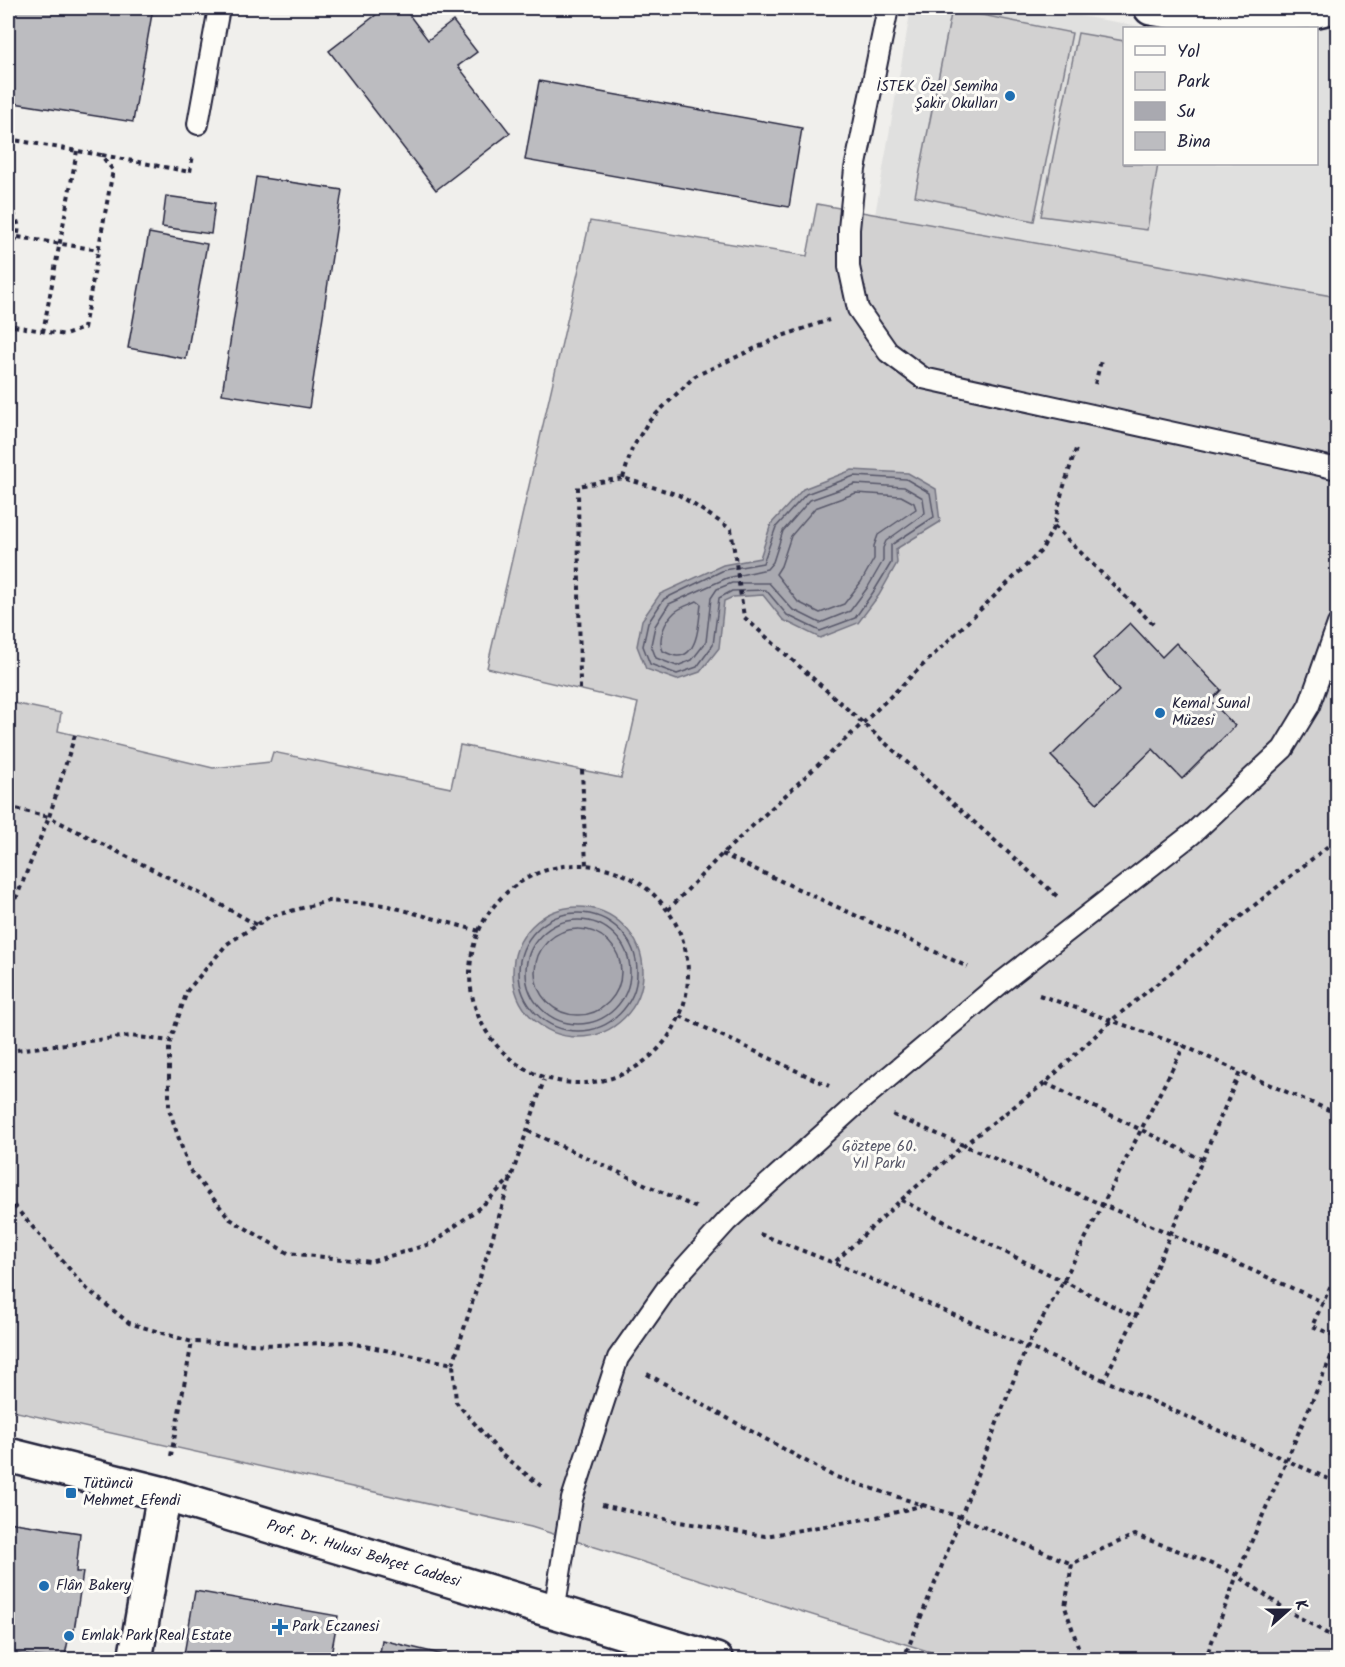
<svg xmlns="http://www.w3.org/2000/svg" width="1345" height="1667" font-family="Kalam,sans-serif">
	<rect width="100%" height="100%" fill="#f0efec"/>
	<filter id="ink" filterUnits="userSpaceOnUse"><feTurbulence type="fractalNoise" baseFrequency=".0167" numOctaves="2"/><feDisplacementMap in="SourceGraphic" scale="12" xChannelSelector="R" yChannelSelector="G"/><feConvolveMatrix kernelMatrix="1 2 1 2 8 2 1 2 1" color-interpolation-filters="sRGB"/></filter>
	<g filter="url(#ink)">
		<path fill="#e0e0df" d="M 911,8 L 1032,8 L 1152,28 L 1124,28 L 1124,164 L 1316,164 L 1316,28 L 1281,28 L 1337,14 L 1337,297 L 875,215 Z"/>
		<g fill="#d2d1d1" stroke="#7a7a86" stroke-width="1.5">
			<path d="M 952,9 L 1072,33 L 1034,221 L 915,196 Z"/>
			<path d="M 1078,33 L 1124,41 L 1124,164 L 1158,164 L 1147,230 L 1041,216 Z"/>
			<path d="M 817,204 L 1337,297 L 1337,1659 L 953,1659 L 531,1527 L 8,1410 L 8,702 L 61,713 L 58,731 L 213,768 L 270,762 L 273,752 L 451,788 L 460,745 L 621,778 L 638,703 L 487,668 L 590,221 L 807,256 Z"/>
		</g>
		<g fill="#a9a9b0" stroke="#737381" stroke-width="1.5">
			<path d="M 852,470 L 908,473 L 936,489 L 940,522 L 896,549 L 897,563 L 879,595 L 858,623 L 820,638 L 783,620 L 763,595 L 733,597 L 724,601 L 719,648 L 700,672 L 677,680 L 646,669 L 637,646 L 642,620 L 660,594 L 723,565 L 760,558 L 771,524 L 803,489 Z"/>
			<circle cx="578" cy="972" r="65"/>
		</g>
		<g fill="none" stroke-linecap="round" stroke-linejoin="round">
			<g stroke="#58586a" stroke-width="1.5">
				<path d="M 854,476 L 906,479 L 930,493 L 934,517 L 891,545 L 891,563 L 874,591 L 855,618 L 820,631 L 787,615 L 766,590 L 732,591 L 719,598 L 713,645 L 697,667 L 677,674 L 650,664 L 643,646 L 648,623 L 664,599 L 724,570 L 763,563 L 776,527 L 806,494 Z"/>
				<path d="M 855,484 L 904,487 L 923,498 L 925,513 L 886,541 L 883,548 L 883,561 L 868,587 L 850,611 L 820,623 L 792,609 L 769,583 L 732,583 L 717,589 L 711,598 L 706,642 L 692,660 L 677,666 L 656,658 L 651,645 L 655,626 L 669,604 L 727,578 L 767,569 L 773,562 L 783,531 L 810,500 Z"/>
				<path d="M 856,493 L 901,496 L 914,503 L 916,509 L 878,535 L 874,546 L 874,559 L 861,582 L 844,604 L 820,613 L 798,602 L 776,574 L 781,566 L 791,536 L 815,508 Z"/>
				<path d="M 697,601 L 701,604 C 699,619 699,657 677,656 C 673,656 667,653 663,651 C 657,639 665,621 675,612 C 681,607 691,604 697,601 Z"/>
				<circle cx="578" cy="972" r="59"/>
				<circle cx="578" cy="972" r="52"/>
				<circle cx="578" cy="972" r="43"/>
			</g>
		</g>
		<g fill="#bcbcc0" stroke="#22223b" stroke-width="1.5">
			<path d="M 8,8 L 153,8 L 133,122 L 8,102 Z"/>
			<path d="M 385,8 L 404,8 L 428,40 L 453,21 L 477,52 L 458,66 L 510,133 L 436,190 L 329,51 Z"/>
			<path d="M 539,81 L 802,128 L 789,207 L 525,160 Z"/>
			<path d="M 256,177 L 342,190 L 309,408 L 222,394 Z"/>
			<path d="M 166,196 L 215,203 L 211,234 L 162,227 Z"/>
			<path d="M 149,233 L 207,244 L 186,359 L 128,348 Z"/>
			<path d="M 1130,623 L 1162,657 L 1176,643 L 1221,690 L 1211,701 L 1235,726 L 1182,779 L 1153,749 L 1097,803 L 1051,756 L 1119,691 L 1093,658 Z"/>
			<path d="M 8,1522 L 80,1533 L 76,1572 L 83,1572 L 73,1637 L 69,1636 L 64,1660 L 8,1653 Z"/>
			<path d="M 195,1591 L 338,1616 L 330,1660 L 183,1660 Z"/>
			<path d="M 382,1640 L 465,1660 L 379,1660 Z"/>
		</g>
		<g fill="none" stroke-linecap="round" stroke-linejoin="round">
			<g stroke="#22223b" stroke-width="24">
				<g id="lane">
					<path d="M 888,8 L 855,169 L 849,229 L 849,267 L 858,309 L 888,352 L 923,378 L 1338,469"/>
					<path d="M 198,124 L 219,8"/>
					<path d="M 554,1612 L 572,1499 L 618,1358 L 670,1284 L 727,1221 L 860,1101 L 1002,982 L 1192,834 L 1283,749 L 1309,706 L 1338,624"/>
				</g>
			</g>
			<g stroke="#22223b" stroke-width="38">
				<g id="street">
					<path d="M 1151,8 L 1192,15 L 1309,12 L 1326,8"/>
					<path d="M 135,1660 L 164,1494"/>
				</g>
			</g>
			<g stroke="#22223b" stroke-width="38">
				<g id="secondary">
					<path id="s1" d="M 8,1455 L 164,1494 L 716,1660"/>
				</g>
			</g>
			<g stroke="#22223b" stroke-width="4" stroke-dasharray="4.5 4.5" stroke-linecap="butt">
				<path d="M 8,139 L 101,155 L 113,170 L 84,328 L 65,335 L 8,325"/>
				<path d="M 102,155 L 190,172 L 193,155"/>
				<path d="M 8,205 C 23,226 21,232 8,253"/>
				<path d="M 18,237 L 99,250"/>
				<path d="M 43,332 L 77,151"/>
				<path d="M 1095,384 L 1101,361"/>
				<path d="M 623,478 L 632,449 L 648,422 L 695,376 L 782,336 L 829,320"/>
				<path d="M 1054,526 L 1154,625"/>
				<path d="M 580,689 L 578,486 L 623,478 L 679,495 L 731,529 L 744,617 L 1058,897"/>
				<path d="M 75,735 L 49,817 L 205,896 L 257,925"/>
				<path d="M 582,770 L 586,866"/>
				<path d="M 8,807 L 49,817 L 17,896 L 8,908"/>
				<path d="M 722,854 L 968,967"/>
				<circle cx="579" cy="974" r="109"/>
				<path d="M 668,910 L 717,859 L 862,724 L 1041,551 L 1054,526 L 1062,492 L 1077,446"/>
				<path d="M 479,931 L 385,905 L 328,901 L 269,917 L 227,944 L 187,991 L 169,1045 L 169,1109 L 189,1169 L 230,1219 L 288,1253 L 370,1262 L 433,1243 L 484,1204 L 511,1178"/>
				<path d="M 1039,995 L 1184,1046 L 1240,1072"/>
				<path d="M 680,1016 L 829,1086"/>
				<path d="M 8,1051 L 130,1036 L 170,1041"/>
				<path d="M 1045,1083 L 1203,1160"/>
				<path d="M 1338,1114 L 1240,1072 L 1135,1317 L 1104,1380 L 1338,1483"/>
				<path d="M 893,1115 L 1171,1234 L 1323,1302"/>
				<path d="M 528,1131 L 697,1208"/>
				<path d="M 8,1199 L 87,1289 L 129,1323 L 192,1342 L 277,1345 L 346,1342 L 453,1364 L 456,1402 L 502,1455 L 541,1486"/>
				<path d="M 901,1200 L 1135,1317"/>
				<path d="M 760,1234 L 834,1263"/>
				<path d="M 1338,1270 L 1312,1326 L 1338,1337"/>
				<path d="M 453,1364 L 511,1178 L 544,1080"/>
				<path d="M 647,1374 L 833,1476 L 960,1517 L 1072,1564"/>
				<path d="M 1104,1380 L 834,1263 L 901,1200 L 965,1144 L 1045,1083 L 1112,1020 L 1338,838"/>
				<path d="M 171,1456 L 192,1342"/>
				<path d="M 602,1505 L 674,1521 L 765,1536 L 877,1517 L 924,1505"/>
				<path d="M 903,1660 L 939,1573 L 1026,1348 L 1064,1280 L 1184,1046"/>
				<path d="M 1090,1660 L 1080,1652 L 1065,1607 L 1072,1564 L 1093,1553 L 1135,1535 L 1193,1556 L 1237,1575 L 1285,1609 L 1338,1640"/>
				<path d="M 1205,1660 L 1237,1575 L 1338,1341"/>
			</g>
			<use href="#lane" stroke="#fdfcf7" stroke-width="20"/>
			<use href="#street" stroke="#fdfcf7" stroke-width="33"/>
			<use href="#secondary" stroke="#fdfcf7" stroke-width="33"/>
		</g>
	</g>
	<g fill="#1f6fb2" stroke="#fdfcf7" stroke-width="2">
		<circle cx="1010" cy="96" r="6"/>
		<circle cx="1160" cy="713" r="6"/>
		<rect x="65" y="1487" width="12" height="12" rx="3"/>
		<circle cx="44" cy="1586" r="6"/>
		<path d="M277 1618h6v6h6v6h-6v6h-6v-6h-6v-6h6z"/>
		<circle cx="69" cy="1636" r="6"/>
	</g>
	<g text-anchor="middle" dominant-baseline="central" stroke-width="6" stroke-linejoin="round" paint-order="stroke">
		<g font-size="15" fill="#22223b" stroke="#fdfcf7" text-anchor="start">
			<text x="998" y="87" text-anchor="end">İSTEK Özel Semiha<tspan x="998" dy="17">Şakir Okulları</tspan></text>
			<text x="1172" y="704">Kemal Sunal<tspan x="1172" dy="17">Müzesi</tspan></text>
			<text x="83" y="1484">Tütüncü<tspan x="83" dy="17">Mehmet Efendi</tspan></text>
			<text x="56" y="1586">Flân Bakery</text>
			<text x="292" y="1627">Park Eczanesi</text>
			<text x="81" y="1636">Emlak Park Real Estate</text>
		</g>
		<g font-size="15" fill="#575768" stroke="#fdfcf7">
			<text x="879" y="1147">Göztepe 60.<tspan x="879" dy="17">Yıl Parkı</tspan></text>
		</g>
		<g font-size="15" fill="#22223b" stroke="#fdfcf7">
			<text stroke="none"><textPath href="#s1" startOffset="369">Prof. Dr. Hulusi Behçet Caddesi</textPath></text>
		</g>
	</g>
	<rect width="1345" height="1667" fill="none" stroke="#fdfcf7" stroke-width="30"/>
	<rect x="15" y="15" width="1315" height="1637" fill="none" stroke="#22223b" stroke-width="2" filter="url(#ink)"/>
	<rect x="1123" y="27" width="195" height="138" fill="#fdfcf7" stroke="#a5a5ac" stroke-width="1.5"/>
	<rect x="1135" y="46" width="30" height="9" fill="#fdfcf7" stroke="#a5a5ac" stroke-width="1.5"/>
	<text x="1177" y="57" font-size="18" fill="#22223b">Yol</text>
	<rect x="1135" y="72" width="30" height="18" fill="#d2d1d1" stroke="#a5a5ac" stroke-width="1.5"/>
	<text x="1177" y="87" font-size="18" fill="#22223b">Park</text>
	<rect x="1135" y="102" width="30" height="18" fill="#a9a9b0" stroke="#a5a5ac" stroke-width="1.5"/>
	<text x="1177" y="117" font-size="18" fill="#22223b">Su</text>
	<rect x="1135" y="132" width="30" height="18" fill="#bcbcc0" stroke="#a5a5ac" stroke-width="1.5"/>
	<text x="1177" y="147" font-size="18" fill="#22223b">Bina</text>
	<g transform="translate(1288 1610) rotate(69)" stroke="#fdfcf7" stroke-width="4.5" paint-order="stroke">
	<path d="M0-4.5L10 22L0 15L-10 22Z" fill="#22223b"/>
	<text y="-9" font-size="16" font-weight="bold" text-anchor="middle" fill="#22223b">K</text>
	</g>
</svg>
